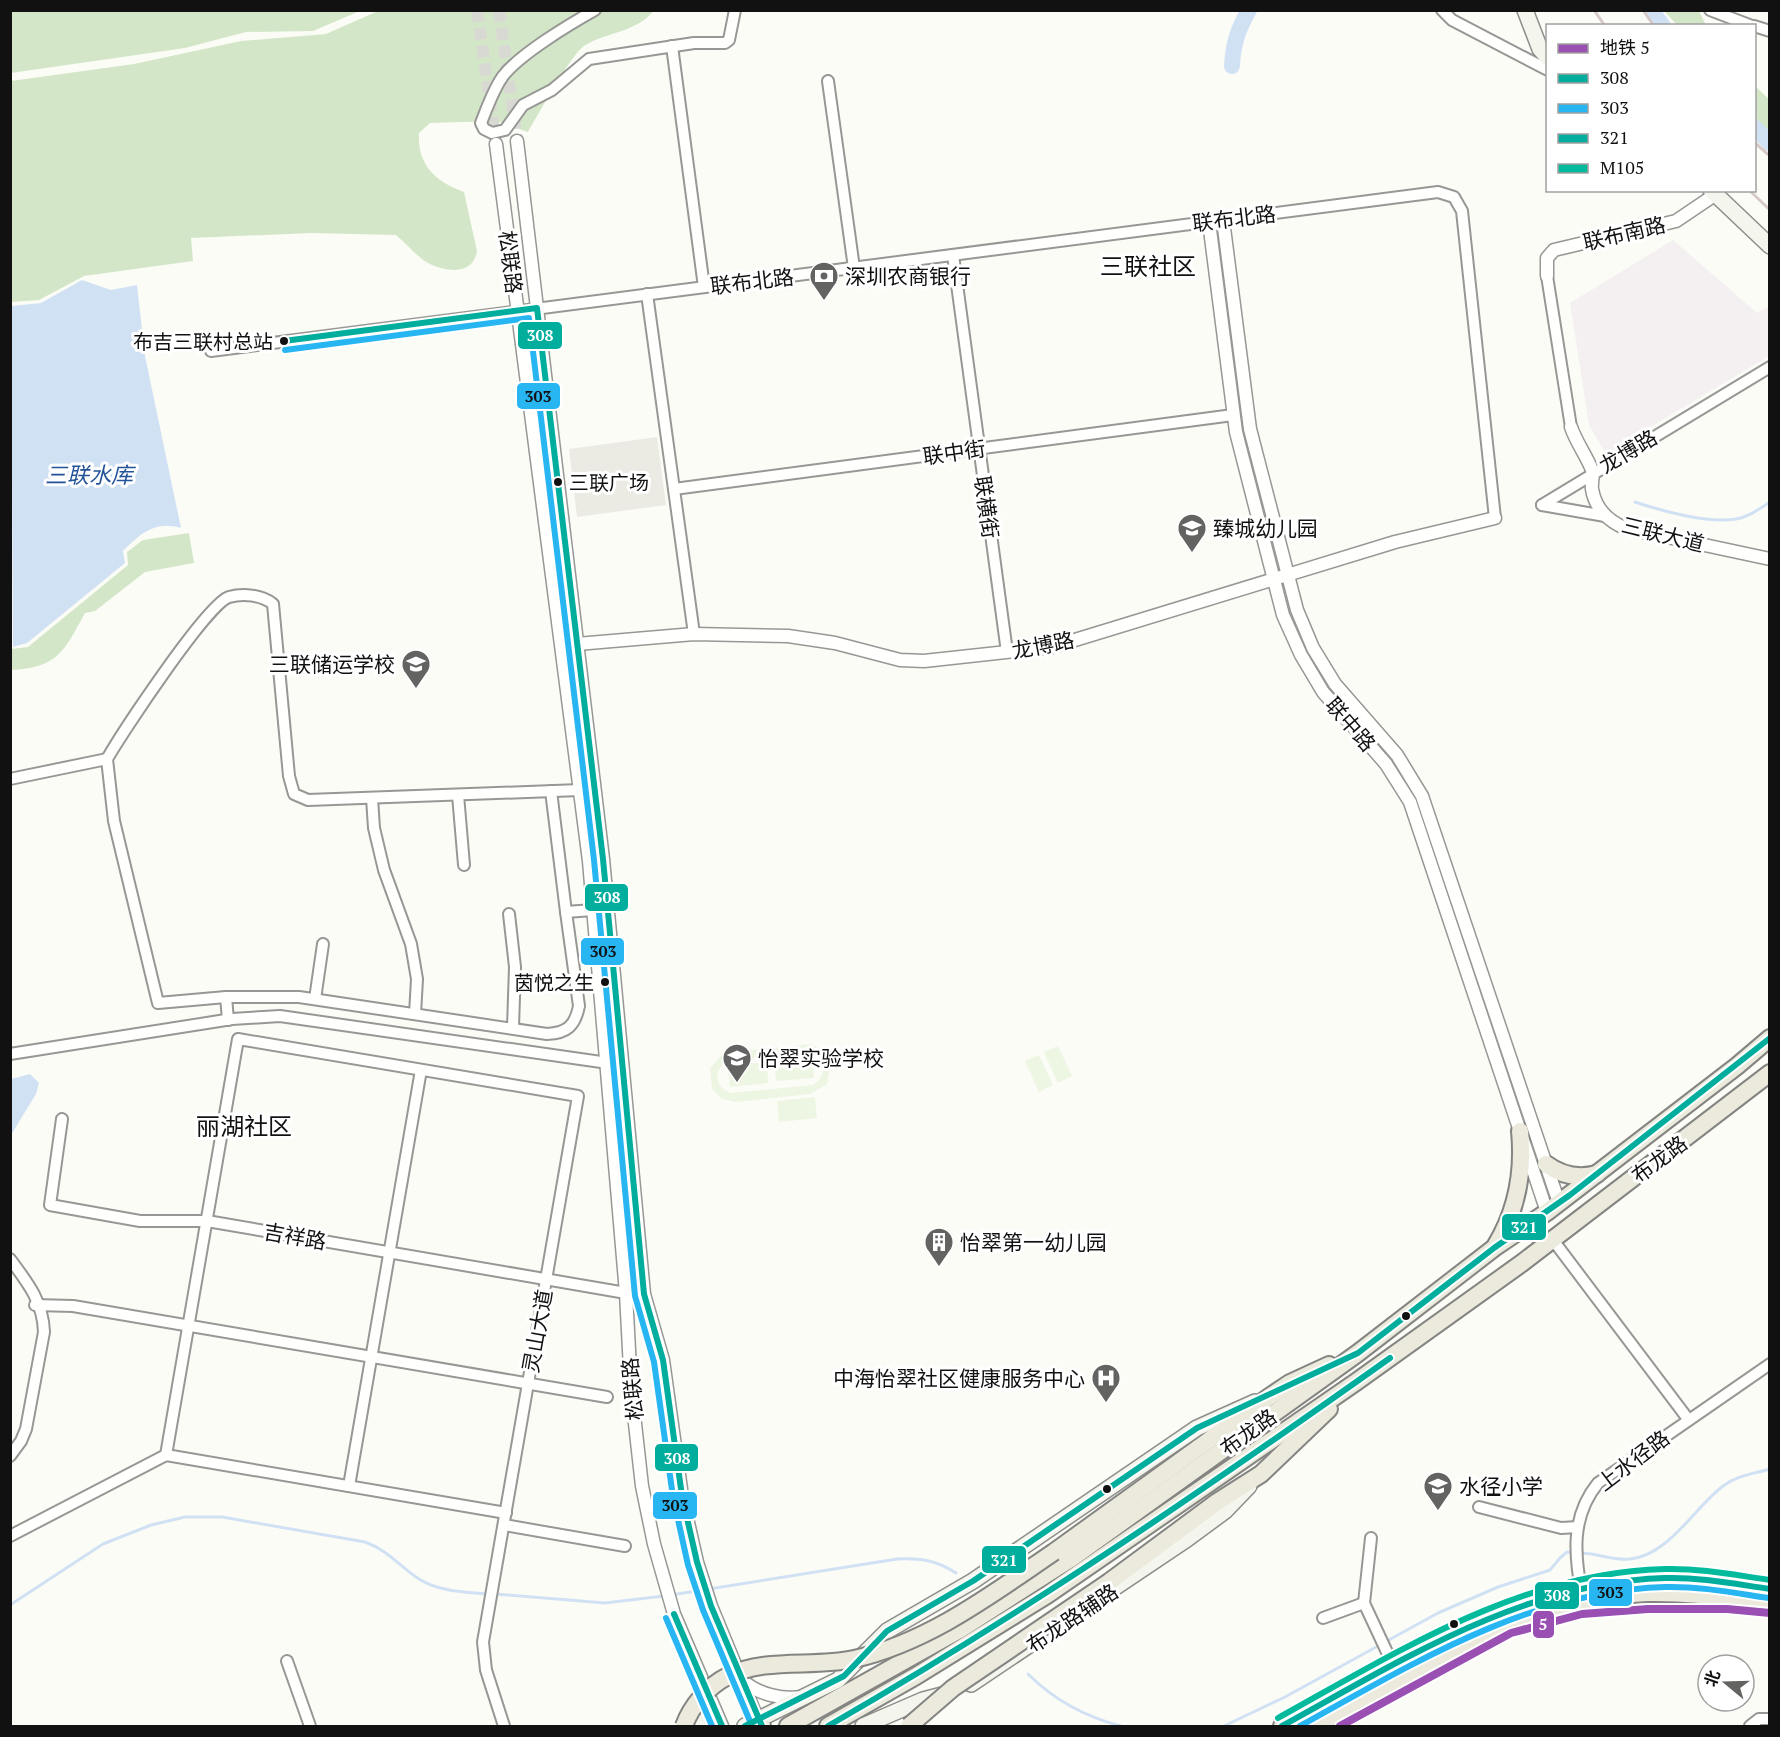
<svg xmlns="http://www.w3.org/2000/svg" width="1780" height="1737" font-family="'PT Serif','Noto Sans SC',serif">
	<rect width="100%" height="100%" fill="#fcfcf7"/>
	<path fill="#f4f0f2" d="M 1673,240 L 1757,313 L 1769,306 L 1769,356 L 1606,454 L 1589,425 L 1570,303 Z"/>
	<g fill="#d3e7c8">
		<path d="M 10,11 L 11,10 L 360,11 L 313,31 L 246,32 L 185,48 L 11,73 Z"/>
		<path d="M 378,11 L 653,11 C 638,32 606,32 584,46 C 571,55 538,115 528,132 L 496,121 L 430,123 L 419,133 C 417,165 436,182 464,192 L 477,251 C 473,276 446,272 428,263 C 417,257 406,243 396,235 L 311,233 L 191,238 L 193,261 L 84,276 L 39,300 L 11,302 L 11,81 L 134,64 L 241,41 L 326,34 Z"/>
		<path d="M 1664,11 L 1699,11 L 1706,25 L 1677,25 Z"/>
		<path d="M 1755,86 L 1769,99 L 1769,133 L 1755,117 Z"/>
		<path d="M 189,533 L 194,563 L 145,572 L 95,611 L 85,613 C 64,651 58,668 11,670 L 11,649 L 28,647 L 128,565 L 127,552 L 143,540 Z"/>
	</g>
	<g fill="#edf5e3" fill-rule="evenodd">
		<path d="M 811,1044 L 824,1051 L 831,1063 L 827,1084 L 810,1094 L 736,1102 L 722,1099 L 712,1089 L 710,1068 L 724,1053 ZM 810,1053 L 821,1061 C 825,1071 822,1079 813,1085 L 731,1093 C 720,1089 716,1082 718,1071 L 724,1063 L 732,1060 Z"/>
		<path d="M 1058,1046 L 1072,1076 L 1058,1083 L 1044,1052 Z"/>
		<path d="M 1039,1055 L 1053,1085 L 1039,1092 L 1025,1061 Z"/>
		<path d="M 812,1057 L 814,1078 L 776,1081 L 774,1061 Z"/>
		<path d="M 767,1062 L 768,1083 L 730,1087 L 728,1066 Z"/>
		<path d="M 815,1097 L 817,1118 L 779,1122 L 777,1101 Z"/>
	</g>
	<path fill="#ecebe3" d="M 657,437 L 666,505 L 577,517 L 569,449 Z"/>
	<g fill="#d1e1f4">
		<path d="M 82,280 L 111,290 L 137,285 L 145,356 L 181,528 C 155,520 140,534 123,551 L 125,563 L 27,643 L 13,647 L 11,306 L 41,303 Z"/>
		<path d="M 30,1074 L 39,1083 L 36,1094 L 11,1135 L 11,1079 Z"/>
	</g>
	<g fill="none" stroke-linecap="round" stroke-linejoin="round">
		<g stroke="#d1e1f4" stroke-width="3">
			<path d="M 1635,502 C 1662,511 1709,524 1736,519 C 1749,517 1759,509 1770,502"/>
			<path d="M 1580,1553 C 1597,1553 1613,1561 1630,1559 C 1669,1555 1694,1508 1723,1486 C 1738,1475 1753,1474 1770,1469"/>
			<path d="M 709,1589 L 897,1559 C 920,1558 936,1560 956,1573"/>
			<path d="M 495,1594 L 605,1603 L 664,1596"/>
			<path d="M 671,1595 L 703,1590"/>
			<path d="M 10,1605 L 103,1544 L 151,1525 L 185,1517 L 222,1517 L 365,1542 C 388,1550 400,1567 419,1579 C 440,1592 464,1592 488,1594"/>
			<path d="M 1028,1674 C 1053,1699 1086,1717 1121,1726"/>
			<path d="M 1224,1726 L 1285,1697 L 1438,1613 L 1498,1587 L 1550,1570 L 1560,1558 L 1567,1552 L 1574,1553"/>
		</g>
		<g stroke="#d1e1f4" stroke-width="16">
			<path d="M 1651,10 L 1663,26"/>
			<path d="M 1232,66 C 1233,44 1238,29 1249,10"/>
			<path d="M 1754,127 L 1770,143"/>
		</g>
		<g stroke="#d9d9d4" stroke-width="12" stroke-dasharray="12 6" stroke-linecap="butt">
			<path d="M 477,10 L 496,143"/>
			<path d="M 499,10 L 517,141"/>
		</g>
		<g stroke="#979795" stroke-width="14">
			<g id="minor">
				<path d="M 595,10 C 570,24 520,54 503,76 C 493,90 487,108 481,123 L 484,129 L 492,133 L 505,130 L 523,105 L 552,90 L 589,59 L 694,43 L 725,43 L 729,40 L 735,10"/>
				<path d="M 1442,10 L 1452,20 L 1548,70"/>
				<path d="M 1710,10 L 1752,26"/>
				<path d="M 1754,26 L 1770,31"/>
				<path d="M 672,46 L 704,287"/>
				<path d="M 828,81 L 854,268"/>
				<path d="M 953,255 L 1007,652"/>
				<path d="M 1547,276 L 1571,427"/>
				<path d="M 647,294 L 694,634"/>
				<path d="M 211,351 L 1438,192 L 1454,197 L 1462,211 L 1495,518"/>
				<path d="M 674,489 L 1233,415"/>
				<path d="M 1542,505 L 1770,367"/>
				<path d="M 1542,505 L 1605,516"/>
				<path d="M 10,779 L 107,759"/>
				<path d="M 551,791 L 566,912 L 593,910"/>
				<path d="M 458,795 L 464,865"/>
				<path d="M 372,798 L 374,828 L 384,870 L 411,944 L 417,979 L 415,1014"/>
				<path d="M 509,914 L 515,967 L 513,1027"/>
				<path d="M 226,997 L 158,1003 L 114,821 L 107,759 C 122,733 207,604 229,597 C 243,593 262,595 273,604 L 289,776 L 294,794 L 308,800 L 580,790"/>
				<path d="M 315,999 L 323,944"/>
				<path d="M 228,1020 L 226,997 L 299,997 L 547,1034 C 567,1033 575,1026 579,1006 L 566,912"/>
				<path d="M 10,1054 L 232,1019 L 280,1016 L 622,1065"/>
				<path d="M 62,1119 L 50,1205 L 140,1221 L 207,1221 L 626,1293"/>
				<path d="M 1553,1240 L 1688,1419"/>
				<path d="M 10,1259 C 28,1283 43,1302 44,1332 L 26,1429 L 21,1441 L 10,1456"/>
				<path d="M 35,1305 L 73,1306 L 607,1397"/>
				<path d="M 166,1455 L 238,1039 L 578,1096 L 483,1642 L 486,1670 L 504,1726"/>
				<path d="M 349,1486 L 421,1070"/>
				<path d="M 1479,1507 L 1561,1528 L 1578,1527"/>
				<path d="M 504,1525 L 625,1546"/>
				<path d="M 10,1536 L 166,1455 L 506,1513"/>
				<path d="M 1371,1538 L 1364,1603 L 1393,1665"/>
				<path d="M 1582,1595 C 1574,1554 1571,1516 1598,1483 L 1770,1364"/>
				<path d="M 1323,1618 L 1364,1603"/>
				<path d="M 287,1661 L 310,1726"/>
				<path d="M 1750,1726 L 1759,1719 L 1770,1719"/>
			</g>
		</g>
		<g stroke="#979795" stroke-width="15">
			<g id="tertiary">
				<path d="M 517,141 L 603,859 L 644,1294 L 663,1360 L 682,1496 L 697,1562 L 711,1606 L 758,1720"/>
				<path d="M 496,144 L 589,861 L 626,1293 L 631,1388 L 642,1486 L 654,1544 L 674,1614 L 722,1726"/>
				<path d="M 1223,220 L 1250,429 L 1297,610 L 1313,648 L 1335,684 L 1397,755 L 1422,796 L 1559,1203"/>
				<path d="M 1209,222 L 1236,432 L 1283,615 L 1301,655 L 1323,692 L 1386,764 L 1410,802 L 1547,1212"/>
				<path d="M 1547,276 L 1547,258 L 1554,250 L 1676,221 L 1716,194"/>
				<path d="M 1571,427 C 1576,442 1586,455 1592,470 C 1594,476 1591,483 1592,489 C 1595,508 1608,521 1625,528 L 1770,559"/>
				<path d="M 577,644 L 694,634 L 788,636 L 835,643 L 900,660 L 924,661 L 1052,647 L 1395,542 L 1495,518"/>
				<path d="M 743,1681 C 758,1694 782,1700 802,1697"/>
			</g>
		</g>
		<g stroke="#8d8d8b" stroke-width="18">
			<g id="secondary">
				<path d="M 1525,10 L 1540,49 L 1548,58"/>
				<path d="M 1711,190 L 1770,246"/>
				<path d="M 971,1684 L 1187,1539 L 1225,1511 L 1249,1486"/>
				<path d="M 701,1726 L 705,1707 L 704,1687"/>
				<path d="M 745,1726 L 838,1680 L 887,1631 L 973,1581 L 1197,1428 L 1255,1402"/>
				<path d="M 863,1726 L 923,1700 L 946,1694"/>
			</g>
		</g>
		<g stroke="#848482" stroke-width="20">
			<g id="primary">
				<path d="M 1546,1164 C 1562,1176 1578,1179 1597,1174"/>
				<path d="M 1496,1245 C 1517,1210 1524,1172 1520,1131"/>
				<path d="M 1054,1552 L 1269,1397 L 1290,1383 L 1329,1365"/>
				<path d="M 1109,1582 L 1217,1502 L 1261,1474 L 1329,1409"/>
				<path d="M 758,1720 L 762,1726"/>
				<path d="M 788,1726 L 961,1629 L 1072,1558 L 1358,1353 L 1494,1248 L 1547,1212 L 1737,1066 L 1770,1038"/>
				<path d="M 828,1726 L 916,1676 L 1047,1595 L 1356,1382 L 1522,1263 L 1770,1073"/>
				<path d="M 1282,1726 C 1400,1662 1525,1579 1665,1578 C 1700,1578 1735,1584 1770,1589"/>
				<path d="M 1315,1726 C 1418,1669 1525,1598 1647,1593 C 1688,1592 1729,1598 1770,1603"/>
			</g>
		</g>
		<use href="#minor" stroke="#fffffe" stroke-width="10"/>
		<use href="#tertiary" stroke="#fffffe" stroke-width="12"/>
		<use href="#secondary" stroke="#f4f5ec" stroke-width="15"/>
		<use href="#primary" stroke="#ebeadd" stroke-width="16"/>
		<g stroke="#d7c9c7" stroke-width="3">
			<path d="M 1594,10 L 1605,26"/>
			<path d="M 1643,10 L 1654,26"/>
			<path d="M 1754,142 L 1770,156"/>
			<path d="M 1749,190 L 1770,210"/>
		</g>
		<g stroke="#848482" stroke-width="20" stroke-linecap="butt">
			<g id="primary-bridge">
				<path d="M 684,1726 C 691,1706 708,1686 728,1676 C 766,1657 813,1668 854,1659 C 929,1642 992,1594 1054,1552"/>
				<path d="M 909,1726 L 953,1688 L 1109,1582"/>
			</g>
		</g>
		<use href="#primary-bridge" stroke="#ebeadd" stroke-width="16"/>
		<g stroke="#fff" stroke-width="10">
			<g id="bus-1">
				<path d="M 284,341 L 537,308 L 603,859 L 644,1294 L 663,1360 L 682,1496 L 697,1562 L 711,1606 L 762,1726"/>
				<path d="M 674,1614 L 722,1726"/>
				<path d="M 1282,1726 C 1402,1660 1524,1582 1665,1578 C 1700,1577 1735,1584 1770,1589"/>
			</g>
		</g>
		<g stroke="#fff" stroke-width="10">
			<g id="bus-2">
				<path d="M 285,350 L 529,318 L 594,860 L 635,1296 L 654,1362 L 673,1497 L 688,1565 L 703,1610 L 752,1726"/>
				<path d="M 666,1618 L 712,1726"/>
				<path d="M 1300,1726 C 1414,1663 1530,1591 1665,1587 C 1699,1586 1735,1593 1769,1598"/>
			</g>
		</g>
		<g stroke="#fff" stroke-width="10">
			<g id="bus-3">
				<path d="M 745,1726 L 844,1676 L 887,1631 L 973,1581 L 1197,1428 L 1358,1353 L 1494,1248 L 1570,1195 L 1770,1038"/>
				<path d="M 828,1726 C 1023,1614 1207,1488 1390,1358"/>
			</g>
		</g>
		<g stroke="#fff" stroke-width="10">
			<path id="bus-4" d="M 1278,1718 C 1399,1651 1523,1572 1665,1569 C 1700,1568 1735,1575 1770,1580"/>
		</g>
		<use href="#bus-1" stroke="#01ad9c" stroke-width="6"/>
		<use href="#bus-2" stroke="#28b6f3" stroke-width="6"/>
		<use href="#bus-3" stroke="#01ad9c" stroke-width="6"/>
		<use href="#bus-4" stroke="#03bb9c" stroke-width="6"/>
		<g stroke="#fff" stroke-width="12">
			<path id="metro-1" d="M 1340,1726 L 1511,1633 L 1582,1614 L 1648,1609 L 1727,1609 L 1770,1613"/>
		</g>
		<use href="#metro-1" stroke="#9950b2" stroke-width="8"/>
	</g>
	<defs>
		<g id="bank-pin" transform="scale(1.5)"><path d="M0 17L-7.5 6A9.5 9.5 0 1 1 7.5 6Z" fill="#636362" stroke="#fff"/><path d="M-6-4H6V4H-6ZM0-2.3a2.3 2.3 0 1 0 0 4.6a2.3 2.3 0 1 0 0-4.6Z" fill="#fff"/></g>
		<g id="school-pin" transform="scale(1.5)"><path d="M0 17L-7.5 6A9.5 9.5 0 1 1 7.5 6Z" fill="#636362" stroke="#fff"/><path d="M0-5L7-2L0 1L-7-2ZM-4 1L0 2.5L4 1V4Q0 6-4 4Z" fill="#fff"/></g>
		<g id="building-pin" transform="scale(1.5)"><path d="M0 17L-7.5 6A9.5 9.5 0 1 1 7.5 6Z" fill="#636362" stroke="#fff"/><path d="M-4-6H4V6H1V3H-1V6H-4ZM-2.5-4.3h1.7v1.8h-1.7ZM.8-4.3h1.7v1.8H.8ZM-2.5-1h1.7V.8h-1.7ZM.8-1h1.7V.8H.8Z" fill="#fff"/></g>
		<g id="hospital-pin" transform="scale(1.5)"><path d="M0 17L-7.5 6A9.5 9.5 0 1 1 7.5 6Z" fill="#636362" stroke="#fff"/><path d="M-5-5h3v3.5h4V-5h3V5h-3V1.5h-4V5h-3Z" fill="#fff"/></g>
	</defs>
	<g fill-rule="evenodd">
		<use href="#bank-pin" x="824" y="276"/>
		<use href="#school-pin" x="1192" y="528"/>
		<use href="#school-pin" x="416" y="664"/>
		<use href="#school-pin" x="737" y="1058"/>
		<use href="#building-pin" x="939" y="1242"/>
		<use href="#hospital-pin" x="1106" y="1378"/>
		<use href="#school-pin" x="1438" y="1486"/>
	</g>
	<g fill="#111" stroke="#fff" stroke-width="2">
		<circle cx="284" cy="341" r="5"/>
		<circle cx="558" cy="482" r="5"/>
		<circle cx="605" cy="982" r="5"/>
		<circle cx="1406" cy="1316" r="5"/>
		<circle cx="1107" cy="1489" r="5"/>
		<circle cx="1454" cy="1624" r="5"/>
	</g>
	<g text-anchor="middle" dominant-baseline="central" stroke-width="6" stroke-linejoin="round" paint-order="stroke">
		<g font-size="20" fill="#111" stroke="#fff" text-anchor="end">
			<text x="273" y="341">布吉三联村总站</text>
			<text x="569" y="482" text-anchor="start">三联广场</text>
			<text x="594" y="982">茵悦之生</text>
		</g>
		<g font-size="21" fill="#111" stroke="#fff">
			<text transform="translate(1234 218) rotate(-7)">联布北路</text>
			<text transform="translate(1624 233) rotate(-13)">联布南路</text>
			<text transform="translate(511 262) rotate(83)">松联路</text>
			<text transform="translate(752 281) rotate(-7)">联布北路</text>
			<text transform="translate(1628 451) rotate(-31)">龙博路</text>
			<text transform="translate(954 452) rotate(-8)">联中街</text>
			<text transform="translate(987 507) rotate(82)">联横街</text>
			<text transform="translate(1663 534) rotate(14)">三联大道</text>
			<text transform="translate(1043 645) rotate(-11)">龙博路</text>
			<text transform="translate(1351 724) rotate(49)">联中路</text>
			<text transform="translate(1659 1159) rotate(-37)">布龙路</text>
			<text transform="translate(295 1236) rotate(10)">吉祥路</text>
			<text transform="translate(537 1331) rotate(-80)">灵山大道</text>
			<text transform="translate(632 1389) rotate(-95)">松联路</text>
			<text transform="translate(1248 1432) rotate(-36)">布龙路</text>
			<text transform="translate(1633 1460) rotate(-37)">上水径路</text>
			<text transform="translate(1072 1618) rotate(-34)">布龙路辅路</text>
		</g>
		<g font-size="21" fill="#111" stroke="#fff" text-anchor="start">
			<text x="845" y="276">深圳农商银行</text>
			<text x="1213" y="528">臻城幼儿园</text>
			<text x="395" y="664" text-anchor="end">三联储运学校</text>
			<text x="758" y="1058">怡翠实验学校</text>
			<text x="960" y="1242">怡翠第一幼儿园</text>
			<text x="1085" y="1378" text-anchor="end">中海怡翠社区健康服务中心</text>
			<text x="1459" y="1486">水径小学</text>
		</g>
		<g font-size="22" font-style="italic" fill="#235399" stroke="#fff">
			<text x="89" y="474">三联水库</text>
		</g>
		<g font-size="24" fill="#111" stroke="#fff">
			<text x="1148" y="266">三联社区</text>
			<text x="244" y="1126">丽湖社区</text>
		</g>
	</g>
	<g stroke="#fff" stroke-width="2">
		<rect x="517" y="321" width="46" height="29" rx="6" fill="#01ad9c"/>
		<rect x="516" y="382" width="45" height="28" rx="6" fill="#28b6f3"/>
		<rect x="584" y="883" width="45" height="29" rx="6" fill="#01ad9c"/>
		<rect x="580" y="937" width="45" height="29" rx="6" fill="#28b6f3"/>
		<rect x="1501" y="1213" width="46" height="28" rx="6" fill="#01ad9c"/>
		<rect x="654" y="1443" width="45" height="29" rx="6" fill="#01ad9c"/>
		<rect x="652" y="1491" width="46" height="29" rx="6" fill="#28b6f3"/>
		<rect x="981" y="1545" width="46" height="29" rx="6" fill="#01ad9c"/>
		<rect x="1588" y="1578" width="45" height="29" rx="6" fill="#28b6f3"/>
		<rect x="1534" y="1581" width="46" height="29" rx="6" fill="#01ad9c"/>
		<rect x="1532" y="1610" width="23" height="29" rx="6" fill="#9950b2"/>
	</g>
	<g font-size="16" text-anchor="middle" font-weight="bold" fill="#fff">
		<text x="540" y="341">308</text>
		<text x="607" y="903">308</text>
		<text x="1524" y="1233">321</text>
		<text x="677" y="1464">308</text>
		<text x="1004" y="1566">321</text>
		<text x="1557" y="1601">308</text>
		<text x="1543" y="1630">5</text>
	</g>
	<g font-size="16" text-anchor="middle" font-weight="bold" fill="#111">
		<text x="538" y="402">303</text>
		<text x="603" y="957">303</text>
		<text x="675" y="1511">303</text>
		<text x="1610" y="1598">303</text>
	</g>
	<rect width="1780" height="1737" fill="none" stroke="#111111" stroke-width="24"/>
	<rect x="1546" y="24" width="210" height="168" fill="#ffffff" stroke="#a0a0a0" stroke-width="1.5"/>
	<rect x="1558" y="44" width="30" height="9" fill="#9950b2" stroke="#a0a0a0" stroke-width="1.5"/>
	<text x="1600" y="54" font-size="18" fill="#111111">地铁 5</text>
	<rect x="1558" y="74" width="30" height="9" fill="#01ad9c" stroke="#a0a0a0" stroke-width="1.5"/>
	<text x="1600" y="84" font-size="18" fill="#111111">308</text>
	<rect x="1558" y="104" width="30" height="9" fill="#28b6f3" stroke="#a0a0a0" stroke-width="1.5"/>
	<text x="1600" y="114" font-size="18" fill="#111111">303</text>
	<rect x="1558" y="134" width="30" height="9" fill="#01ad9c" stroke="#a0a0a0" stroke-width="1.5"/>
	<text x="1600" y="144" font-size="18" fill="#111111">321</text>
	<rect x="1558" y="164" width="30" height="9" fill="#03bb9c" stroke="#a0a0a0" stroke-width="1.5"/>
	<text x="1600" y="174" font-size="18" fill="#111111">M105</text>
	<g transform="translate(1726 1683) rotate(289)"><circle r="28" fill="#ffffff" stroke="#a0a0a0" stroke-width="1.5"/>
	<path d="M0-4.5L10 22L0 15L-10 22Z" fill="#636362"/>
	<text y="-9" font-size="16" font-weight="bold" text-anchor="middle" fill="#111111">北</text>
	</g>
</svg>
